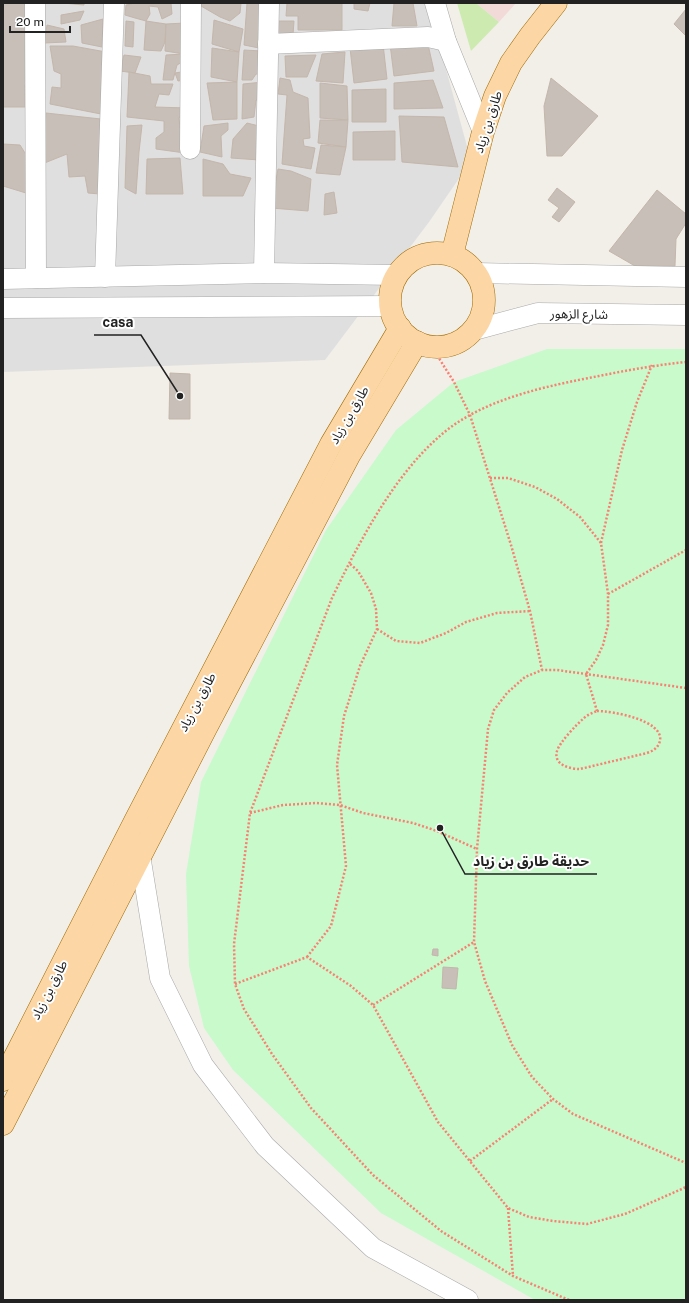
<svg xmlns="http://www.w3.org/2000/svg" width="689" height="1303" font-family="'Public Sans','Noto Sans Arabic',sans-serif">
	<rect width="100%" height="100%" fill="#f2efe9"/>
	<path fill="#e0dfdf" d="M 3,3 L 428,3 L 471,161 L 429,222 L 325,360 L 3,372 Z"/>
	<path fill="#f2dad9" d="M 476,3 L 516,3 L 499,22 Z"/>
	<path fill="#cdebb0" d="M 457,3 L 476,3 L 499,22 L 471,51 Z"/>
	<path fill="#c8facc" d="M 547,349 L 686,349 L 686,1300 L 535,1300 L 381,1213 L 233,1070 L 204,1028 L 189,966 L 186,874 L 201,782 L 326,530 L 396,430 L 454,382 Z"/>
	<g fill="#c7bfb8" stroke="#c4b6ab">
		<path d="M 3,3 L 29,3 L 30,82 L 25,85 L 25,107 L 3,107 Z"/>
		<path d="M 63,3 L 84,3 L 84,5 Z"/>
		<path d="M 131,3 L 171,3 L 172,14 L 162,19 L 158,7 L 149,6 L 150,14 L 146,21 L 135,18 L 125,15 L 126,5 L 132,4 Z"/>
		<path d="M 202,3 L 241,3 L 240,13 L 230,21 L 220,17 L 201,6 Z"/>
		<path d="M 247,3 L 268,3 L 264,49 L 244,45 Z"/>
		<path d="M 287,3 L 342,3 L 342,30 L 298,30 L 298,16 L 286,16 Z"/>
		<path d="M 354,3 L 370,3 L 368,11 L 354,9 Z"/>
		<path d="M 394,3 L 413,3 L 417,26 L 392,26 Z"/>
		<path d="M 686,9 L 686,36 L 674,24 Z"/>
		<path d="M 84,11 L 80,20 L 61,24 L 61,15 Z"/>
		<path d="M 103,19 L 102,47 L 82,43 L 81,25 Z"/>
		<path d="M 214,20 L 243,29 L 239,52 L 212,44 Z"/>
		<path d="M 126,21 L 134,22 L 133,47 L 125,46 Z"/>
		<path d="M 146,21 L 166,24 L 165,42 L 161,51 L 144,50 Z"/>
		<path d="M 275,21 L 294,21 L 293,35 L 275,35 Z"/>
		<path d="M 185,23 L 184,54 L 165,51 L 166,24 Z"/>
		<path d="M 47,25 L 64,29 L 66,42 L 44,43 Z"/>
		<path d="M 427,40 L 434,71 L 394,76 L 390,44 Z"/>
		<path d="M 383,44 L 387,79 L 354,83 L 350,48 Z"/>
		<path d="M 50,46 L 73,46 L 106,52 L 106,115 L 50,104 L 52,87 L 61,88 L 61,74 L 54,71 Z"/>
		<path d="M 212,48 L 239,52 L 237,82 L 211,77 Z"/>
		<path d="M 244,50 L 262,51 L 263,74 L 256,74 L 252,80 L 242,80 Z"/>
		<path d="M 345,52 L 343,83 L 316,81 L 322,54 Z"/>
		<path d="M 184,54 L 184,61 L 177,65 L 173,80 L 163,80 L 166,55 Z"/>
		<path d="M 124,55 L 141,57 L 135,73 L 120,71 Z"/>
		<path d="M 316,55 L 307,77 L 286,77 L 285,56 Z"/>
		<path d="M 187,71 L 185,80 L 178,81 L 175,73 Z"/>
		<path d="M 129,72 L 150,76 L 151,84 L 173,84 L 169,95 L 159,94 L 155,107 L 187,108 L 179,118 L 180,128 L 186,128 L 185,153 L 156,149 L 156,138 L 164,132 L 164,121 L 127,117 Z"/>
		<path d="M 280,78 L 290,80 L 293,92 L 308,98 L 310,138 L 303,139 L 304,146 L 315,148 L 311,169 L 282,164 L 287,95 L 278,94 Z"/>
		<path d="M 551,78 L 598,116 L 562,156 L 547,156 L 544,106 Z"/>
		<path d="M 433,80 L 443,108 L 394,109 L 394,83 Z"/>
		<path d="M 237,82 L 237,119 L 213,120 L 207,83 Z"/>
		<path d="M 263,82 L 267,101 L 256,100 L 254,117 L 242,119 L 243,84 Z"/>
		<path d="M 320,83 L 347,86 L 348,120 L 320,118 Z"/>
		<path d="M 386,89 L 386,122 L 352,122 L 352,90 Z"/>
		<path d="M 46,113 L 110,120 L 100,194 L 88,193 L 85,176 L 69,177 L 67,154 L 42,164 Z"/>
		<path d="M 399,116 L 444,117 L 458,167 L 402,162 Z"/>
		<path d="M 320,120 L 348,120 L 346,147 L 318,143 Z"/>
		<path d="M 228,123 L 228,130 L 221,136 L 222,157 L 200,152 L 204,126 Z"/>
		<path d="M 247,123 L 263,127 L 259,160 L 231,158 L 233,139 Z"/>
		<path d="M 142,125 L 139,152 L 136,194 L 125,188 L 127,126 Z"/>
		<path d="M 395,131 L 395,160 L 353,160 L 353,132 Z"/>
		<path d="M 3,144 L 20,145 L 30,161 L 26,193 L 3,186 Z"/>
		<path d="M 321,145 L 346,147 L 340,175 L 316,173 Z"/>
		<path d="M 180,158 L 183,194 L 146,194 L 147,159 Z"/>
		<path d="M 203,159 L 223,164 L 230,174 L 251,178 L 243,196 L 203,196 Z"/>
		<path d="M 278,169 L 291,171 L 311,179 L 308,211 L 271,208 Z"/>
		<path d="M 557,188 L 575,202 L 559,222 L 552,217 L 559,208 L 548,200 Z"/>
		<path d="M 657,190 L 686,214 L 686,223 L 676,239 L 675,266 L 635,266 L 609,251 Z"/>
		<path d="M 334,192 L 337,213 L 324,215 L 325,194 Z"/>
		<path d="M 170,373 L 190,374 L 190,419 L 169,419 Z"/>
		<path d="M 433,949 L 438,949 L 438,956 L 432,955 Z"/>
		<path d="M 443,967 L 458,968 L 456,989 L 442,988 Z"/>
	</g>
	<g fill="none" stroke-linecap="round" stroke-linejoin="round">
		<g stroke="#a9a9a9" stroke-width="21">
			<g id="minor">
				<path d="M 35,3 L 36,278"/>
				<path d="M 435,3 L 446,41 L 483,132"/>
				<path d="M 268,44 L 428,37 L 446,41"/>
				<path d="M 190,149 L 191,3"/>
				<path d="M 264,273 L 269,3"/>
				<path d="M 477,273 L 686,277"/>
				<path d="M 105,277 L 114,3"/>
				<path d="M 3,279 L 264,273 L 397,275"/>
				<path d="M 3,308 L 391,306"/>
				<path d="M 474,330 L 538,313 L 686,315"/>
				<path d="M 140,855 L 160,978 L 203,1065 L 265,1146 L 373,1248 L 468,1300"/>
			</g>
		</g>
		<g stroke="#a06b00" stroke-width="23">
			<g id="major">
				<circle cx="437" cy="300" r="47"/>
				<path d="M 452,255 L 483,132 L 495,96 L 511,63 L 530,36 L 556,3"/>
				<path d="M 3,1080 L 135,821 L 331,444 L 400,328"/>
				<path d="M 3,1124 L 205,730 L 350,454 L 417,342"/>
			</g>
		</g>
		<g stroke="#fa8072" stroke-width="2.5" stroke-dasharray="2 2" stroke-linecap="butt">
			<path d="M 435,352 L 454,382 L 470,415 L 511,545 L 530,611 L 542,670"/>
			<path d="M 490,478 L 508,478 L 535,487 L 557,499 L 580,517 L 601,543 L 608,594 L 608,625 L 603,645 L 596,660 L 586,674 L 597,711"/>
			<path d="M 601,543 L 622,450 L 637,402 L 652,365"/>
			<path d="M 608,594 L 686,550"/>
			<path d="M 377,629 L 396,641 L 420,643 L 446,633 L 466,622 L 497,613 L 530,611"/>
			<path d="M 686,688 L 557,670 L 542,670 L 525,677 L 507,693 L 494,710 L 488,729 L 477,849 L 474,942 L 485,981 L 512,1045 L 532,1077 L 553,1099 L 573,1114 L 686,1163"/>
			<path d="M 597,711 C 612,711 664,720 660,741 C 658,748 653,751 647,753 L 580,769 C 570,769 553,765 557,751 C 559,743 577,724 583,719 C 587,715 592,713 597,711 Z"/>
			<path d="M 250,813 L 283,805 L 316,803 L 340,805 L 363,813 L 413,823 L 437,831 L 477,849"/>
			<path d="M 307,957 L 331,926 L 346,866 L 337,765 L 344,716 L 360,666 L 377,629 L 376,609 L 371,593 L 358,571 L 349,563"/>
			<path d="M 235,984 L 307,957 L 351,986 L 373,1005 L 438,1122 L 508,1208 L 529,1217 L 553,1221 L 587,1224 L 625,1214 L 684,1188 L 686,1186"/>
			<path d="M 373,1005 L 474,942"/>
			<path d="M 470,1161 L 553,1099"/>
			<path d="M 508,1208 L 513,1276"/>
			<path d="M 569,1300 L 513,1276 L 441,1231 L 373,1175 L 311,1108 L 272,1054 L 244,1009 L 235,984 L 234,944 L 250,813 L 332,598 C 359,542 394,475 441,435 C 482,399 547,386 599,376 C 628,370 657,365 686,362"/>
		</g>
		<use href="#minor" stroke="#fff" stroke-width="20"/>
		<use href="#major" stroke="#fcd6a4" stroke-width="22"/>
	</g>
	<g text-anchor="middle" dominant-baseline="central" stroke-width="4" stroke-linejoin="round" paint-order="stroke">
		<g font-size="13" fill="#222" stroke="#fff">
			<text transform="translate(488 122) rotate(-72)">طارق بن زياد</text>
			<text transform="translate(579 314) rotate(1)">شارع الزهور</text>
			<text transform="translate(349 415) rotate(-60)">طارق بن زياد</text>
			<text transform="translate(197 702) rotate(-62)">طارق بن زياد</text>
			<text transform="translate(49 990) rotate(-63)">طارق بن زياد</text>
		</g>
	</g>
	<path fill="none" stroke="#222" stroke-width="1.5" d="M180 396L141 335H94M440 828L465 874H597"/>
	<g fill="#222" stroke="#fff" stroke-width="1.5">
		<circle cx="180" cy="396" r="4"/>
		<circle cx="440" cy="828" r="4"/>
	</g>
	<g font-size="14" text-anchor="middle" font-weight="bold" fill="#222" stroke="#fff" stroke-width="4" stroke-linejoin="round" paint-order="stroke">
		<text x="118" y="327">casa</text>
		<text x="531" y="866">حديقة طارق بن زياد</text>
	</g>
	<rect width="689" height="1303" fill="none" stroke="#222222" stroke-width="8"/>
	<path d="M10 26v6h60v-6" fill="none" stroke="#222222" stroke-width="2"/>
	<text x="16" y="26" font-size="12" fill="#222222" stroke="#ffffff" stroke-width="3" paint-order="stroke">20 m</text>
</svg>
